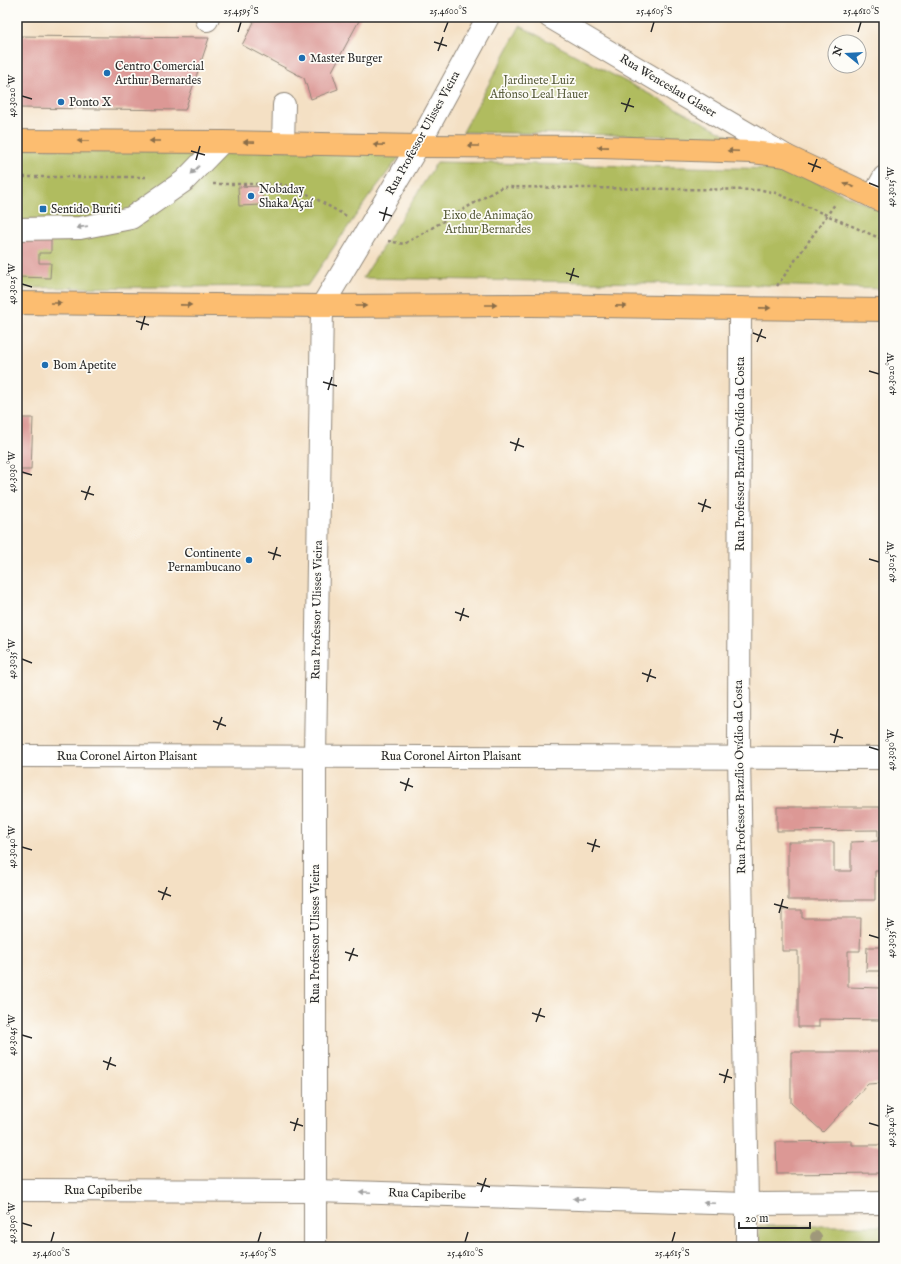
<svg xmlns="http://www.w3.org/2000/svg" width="901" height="1264" font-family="'IM FELL English',serif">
	<rect width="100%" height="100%" fill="#fdfcf7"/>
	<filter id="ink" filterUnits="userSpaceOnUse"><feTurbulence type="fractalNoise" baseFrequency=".025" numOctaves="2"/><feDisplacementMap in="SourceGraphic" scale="8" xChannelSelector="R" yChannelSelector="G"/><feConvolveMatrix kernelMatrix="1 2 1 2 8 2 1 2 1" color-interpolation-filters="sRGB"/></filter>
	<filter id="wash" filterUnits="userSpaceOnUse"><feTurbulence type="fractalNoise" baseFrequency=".012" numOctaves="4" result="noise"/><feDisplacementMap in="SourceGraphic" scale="16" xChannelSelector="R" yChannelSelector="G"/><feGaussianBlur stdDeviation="0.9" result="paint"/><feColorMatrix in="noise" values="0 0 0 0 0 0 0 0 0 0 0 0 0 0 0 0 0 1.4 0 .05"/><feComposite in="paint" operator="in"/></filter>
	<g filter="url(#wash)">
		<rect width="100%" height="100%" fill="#f4e0c4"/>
		<g fill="#b0bc5e" stroke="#6e7444">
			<path d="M 520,26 L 731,137 L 463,132 Z"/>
			<path d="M 17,148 L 404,151 L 368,198 L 307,286 L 17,288 Z"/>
			<path d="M 437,162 L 786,169 L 884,212 L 884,289 L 764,285 L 363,278 Z"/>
			<rect x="759" y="1226" width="125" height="21"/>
		</g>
		<g id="blocks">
			<g fill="#dc9895">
				<path d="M 251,17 L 361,17 L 332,71 L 338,89 L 311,99 L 304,78 L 242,45 L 254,22 L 250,19 Z"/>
				<path d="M 17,36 L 209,38 L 185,110 L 17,108 Z"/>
				<path d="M 262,186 L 263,205 L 239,206 L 238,187 Z"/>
				<path d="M 17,236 L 51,236 L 51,253 L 39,253 L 39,263 L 51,263 L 50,278 L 17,277 Z"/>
				<path d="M 17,418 L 33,418 L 31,470 L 17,470 Z"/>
				<path d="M 777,807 L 884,807 L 884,871 L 875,871 L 875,900 L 788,900 L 788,842 L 834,842 L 834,871 L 851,871 L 851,842 L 878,841 L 878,830 L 777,831 Z"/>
				<path d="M 782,910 L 802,910 L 802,918 L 861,918 L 860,951 L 848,951 L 848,987 L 880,988 L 880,971 L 866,971 L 867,947 L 884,947 L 884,988 L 880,988 L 881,1020 L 819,1019 L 819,1027 L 798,1027 L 798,951 L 782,951 Z"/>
				<path d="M 791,1052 L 884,1052 L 884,1083 L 868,1084 L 823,1132 L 791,1103 Z"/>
				<path d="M 852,1141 L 852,1145 L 884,1145 L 884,1173 L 777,1174 L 776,1142 Z"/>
			</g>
		</g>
	</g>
	<g filter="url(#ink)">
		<use href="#blocks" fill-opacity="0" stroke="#908678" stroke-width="1"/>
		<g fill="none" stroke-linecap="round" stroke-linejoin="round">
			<g stroke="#908678" stroke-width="24">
				<g id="minor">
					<path d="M 550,17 L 786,156"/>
					<path d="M 207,20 L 208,17"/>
					<path d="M 283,143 L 284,105"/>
					<path d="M 873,197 L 884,177"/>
					<path d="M 17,229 L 80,228 L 131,218 L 184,181 L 222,142"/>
					<path d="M 740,308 L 739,756 L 747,1204 L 747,1247"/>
					<path d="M 17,756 L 884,758"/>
					<path d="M 17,1190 L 315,1191 L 747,1204 L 884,1203"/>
					<path d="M 315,1247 L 315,756 L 322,306 L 418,146 L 488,17"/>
				</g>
			</g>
			<g stroke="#908678" stroke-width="24">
				<g id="major">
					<path d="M 17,141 L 222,142 L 418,146 L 600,147 L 752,152 L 786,156 L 884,202"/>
					<path d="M 17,303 L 322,306 L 530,305 L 884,310"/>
				</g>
			</g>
			<g stroke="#908678" stroke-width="2.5" stroke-dasharray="3 3" stroke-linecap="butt">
				<path d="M 17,177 L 148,177"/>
				<path d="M 213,184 L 279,184 L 295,187 L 348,217"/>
				<path d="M 388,241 L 404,244 L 502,187 L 762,190 L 776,193 L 884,240"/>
				<path d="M 777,286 L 835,204"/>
			</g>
			<use href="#minor" stroke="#fff" stroke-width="22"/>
			<use href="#major" stroke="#fcbd6f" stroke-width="22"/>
		</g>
		<circle fill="#9f987a" cx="816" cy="1237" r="6"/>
		<defs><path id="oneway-solid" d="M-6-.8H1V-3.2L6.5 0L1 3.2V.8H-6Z"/></defs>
		<g fill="#896d4a">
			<use href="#oneway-solid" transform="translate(83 141) rotate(-180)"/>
			<use href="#oneway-solid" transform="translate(155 141) rotate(-180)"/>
			<use href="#oneway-solid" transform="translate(249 142) rotate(-179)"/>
			<use href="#oneway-solid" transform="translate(379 145) rotate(-179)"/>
			<use href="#oneway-solid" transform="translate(473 146) rotate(-180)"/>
			<use href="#oneway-solid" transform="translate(603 147) rotate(-179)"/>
			<use href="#oneway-solid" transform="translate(733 151) rotate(-178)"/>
			<use href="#oneway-solid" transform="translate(849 185) rotate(-154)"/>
			<use href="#oneway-solid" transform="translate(56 303)"/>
			<use href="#oneway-solid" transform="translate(186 305) rotate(1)"/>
			<use href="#oneway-solid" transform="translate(491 305)"/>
			<use href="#oneway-solid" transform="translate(361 306)"/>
			<use href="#oneway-solid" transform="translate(621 306) rotate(1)"/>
			<use href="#oneway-solid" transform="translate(765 308) rotate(1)"/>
		</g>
		<g fill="#a0a0a0">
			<use href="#oneway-solid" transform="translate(195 170) rotate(134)"/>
			<use href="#oneway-solid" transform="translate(82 227) rotate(172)"/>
			<use href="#oneway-solid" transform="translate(365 1192) rotate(-178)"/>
			<use href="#oneway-solid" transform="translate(579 1199) rotate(-178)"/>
			<use href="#oneway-solid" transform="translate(709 1203) rotate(-178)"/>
		</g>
	</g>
	<path fill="none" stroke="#2b2b2b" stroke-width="1.5" d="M 238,32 L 241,22M 444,32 L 448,22M 651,32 L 654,22M 858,32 L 861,22M 434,42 L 447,46M 438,51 L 443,37M 22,96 L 32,99M 621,103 L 634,107M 625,112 L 630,98M 191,151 L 205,155M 196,160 L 200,146M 808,163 L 821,168M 812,172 L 817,159M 869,183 L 879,187M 379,212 L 392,216M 383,221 L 387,207M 566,273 L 579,277M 570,281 L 574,268M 22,284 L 32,287M 136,321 L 149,325M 141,330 L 145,316M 753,333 L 766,338M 757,342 L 762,329M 869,371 L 879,374M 323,382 L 337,386M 328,390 L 332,377M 510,442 L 524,447M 515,451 L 519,438M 22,472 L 32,475M 81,491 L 94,495M 85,500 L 90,486M 698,503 L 711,508M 702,512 L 706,499M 268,552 L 281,556M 869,559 L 879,562M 273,560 L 277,547M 455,612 L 469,617M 460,621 L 464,608M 22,659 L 32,663M 642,673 L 656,678M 647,682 L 651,669M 213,721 L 226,726M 217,730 L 222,717M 830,734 L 843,738M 834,743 L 838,729M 869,747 L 879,750M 400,782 L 413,787M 405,791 L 409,778M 587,843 L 600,847M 22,847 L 32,850M 592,852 L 596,839M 158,891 L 171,896M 162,900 L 167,887M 774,904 L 788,908M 779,913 L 783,899M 869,935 L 879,938M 345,952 L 358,956M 349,961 L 354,948M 532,1013 L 545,1017M 536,1022 L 541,1008M 22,1035 L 32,1038M 103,1061 L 116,1066M 107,1070 L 111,1057M 719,1074 L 732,1078M 724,1083 L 728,1069M 290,1122 L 303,1126M 869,1123 L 879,1126M 294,1131 L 298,1118M 477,1183 L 490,1187M 481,1192 L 486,1178M 22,1223 L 32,1226M 51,1242 L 54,1232M 258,1242 L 261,1232M 465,1242 L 468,1232M 672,1242 L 675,1232"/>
	<g fill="#1f6fb2" stroke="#fdfcf7" stroke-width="1.5">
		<circle cx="302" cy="58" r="4"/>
		<circle cx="107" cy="73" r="4"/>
		<circle cx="61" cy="102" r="4"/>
		<circle cx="251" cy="196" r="4"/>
		<rect x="39" y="205" width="8" height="8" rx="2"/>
		<circle cx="45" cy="365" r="4"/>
		<circle cx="249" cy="560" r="4"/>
	</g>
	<g text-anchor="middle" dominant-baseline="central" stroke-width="3.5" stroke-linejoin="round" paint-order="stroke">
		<g font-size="12" fill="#2b2b2b" stroke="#fdfcf7" text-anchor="start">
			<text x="310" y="58">Master Burger</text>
			<text x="115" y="66">Centro Comercial<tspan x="115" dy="14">Arthur Bernardes</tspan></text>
			<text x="69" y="102">Ponto X</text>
			<text x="259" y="189">Nobaday<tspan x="259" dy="14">Shaka Açaí</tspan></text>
			<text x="51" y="209">Sentido Buriti</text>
			<text x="53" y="365">Bom Apetite</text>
			<text x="241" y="553" text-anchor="end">Continente<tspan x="241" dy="14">Pernambucano</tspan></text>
		</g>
		<g font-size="12" fill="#5a5e3d" stroke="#fdfcf7">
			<text x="539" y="80">Jardinete Luiz<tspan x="539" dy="14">Affonso Leal Hauer</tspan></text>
			<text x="488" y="215">Eixo de Animação<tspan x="488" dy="14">Arthur Bernardes</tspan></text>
		</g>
		<g font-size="12" fill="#2b2b2b" stroke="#fdfcf7">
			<text transform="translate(668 86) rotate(31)">Rua Wenceslau Glaser</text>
			<text transform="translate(423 133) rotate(-61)">Rua Professor Ulisses Vieira</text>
			<text transform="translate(740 454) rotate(-90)">Rua Professor Brazílio Ovídio da Costa</text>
			<text transform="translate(317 610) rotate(-89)">Rua Professor Ulisses Vieira</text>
			<text x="127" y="756">Rua Coronel Airton Plaisant</text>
			<text x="451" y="756">Rua Coronel Airton Plaisant</text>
			<text transform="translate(740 777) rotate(-91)">Rua Professor Brazílio Ovídio da Costa</text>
			<text transform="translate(315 934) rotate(-90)">Rua Professor Ulisses Vieira</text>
			<text x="103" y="1190">Rua Capiberibe</text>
			<text transform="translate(427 1194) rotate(2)">Rua Capiberibe</text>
		</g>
	</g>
	<rect width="901" height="1264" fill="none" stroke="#fdfcf7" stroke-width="44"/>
	<g transform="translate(847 54) rotate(288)"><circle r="19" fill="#fdfcf7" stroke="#a9a8a5"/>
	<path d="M0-3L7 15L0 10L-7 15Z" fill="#1f6fb2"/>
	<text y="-6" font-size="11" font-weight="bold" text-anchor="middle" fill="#2b2b2b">N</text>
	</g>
	<path d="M739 1222v6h71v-6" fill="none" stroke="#2b2b2b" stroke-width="2"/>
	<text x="745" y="1222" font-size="12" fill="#2b2b2b" stroke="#fdfcf7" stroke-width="3" paint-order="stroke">20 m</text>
	<rect x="22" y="22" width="857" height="1220" fill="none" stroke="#2b2b2b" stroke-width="1.5"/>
	<g font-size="10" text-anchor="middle" fill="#2b2b2b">
		<text x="241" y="14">25.4595°S</text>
		<text x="448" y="14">25.4600°S</text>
		<text x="654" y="14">25.4605°S</text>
		<text x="861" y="14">25.4610°S</text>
		<text transform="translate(11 96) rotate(-90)" y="4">49.3020°W</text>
		<text transform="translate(890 187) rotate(-90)" y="4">49.3015°W</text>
		<text transform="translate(11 284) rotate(-90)" y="4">49.3025°W</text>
		<text transform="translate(890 374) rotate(-90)" y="4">49.3020°W</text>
		<text transform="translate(11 472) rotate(-90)" y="4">49.3030°W</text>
		<text transform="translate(890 562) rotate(-90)" y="4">49.3025°W</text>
		<text transform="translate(11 659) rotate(-90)" y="4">49.3035°W</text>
		<text transform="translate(890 750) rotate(-90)" y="4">49.3030°W</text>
		<text transform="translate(11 847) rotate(-90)" y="4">49.3040°W</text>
		<text transform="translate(890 938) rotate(-90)" y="4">49.3035°W</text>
		<text transform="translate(11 1035) rotate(-90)" y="4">49.3045°W</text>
		<text transform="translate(890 1126) rotate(-90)" y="4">49.3040°W</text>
		<text transform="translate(11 1223) rotate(-90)" y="4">49.3050°W</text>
		<text x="51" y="1256">25.4600°S</text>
		<text x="258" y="1256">25.4605°S</text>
		<text x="465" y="1256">25.4610°S</text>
		<text x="672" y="1256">25.4615°S</text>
	</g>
</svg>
